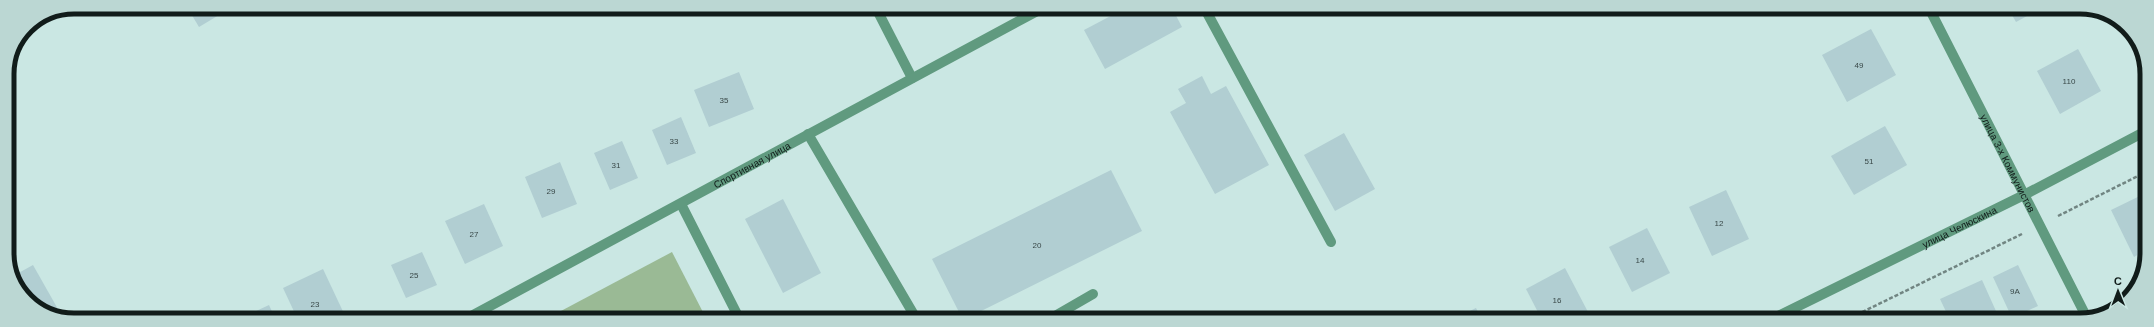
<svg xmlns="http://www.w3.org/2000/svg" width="2154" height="327" font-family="Helvetica,sans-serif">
	<rect width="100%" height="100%" fill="#cae7e3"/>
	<path fill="#9aba95" d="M 672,252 L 707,320 L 544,320 Z"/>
	<g fill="#b1ced2">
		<path d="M 1814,8 L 1834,8 L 1819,16 Z"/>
		<path d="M 2008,8 L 2042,8 L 2016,22 Z"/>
		<path d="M 1122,10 L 1173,10 L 1182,27 L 1105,69 L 1084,30 Z"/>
		<path d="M 48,12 L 60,12 L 31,29 L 28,25 Z"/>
		<path d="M 190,12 L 224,12 L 199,27 Z"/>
		<path d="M 1871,29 L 1896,75 L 1847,102 L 1822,55 Z"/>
		<path d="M 2078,49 L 2101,91 L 2060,114 L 2037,71 Z"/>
		<path d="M 739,72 L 754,109 L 709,127 L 694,90 Z"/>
		<path d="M 1202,76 L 1211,94 L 1226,86 L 1269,165 L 1215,194 L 1170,112 L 1186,103 L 1178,89 Z"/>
		<path d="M 681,117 L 696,153 L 667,165 L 652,130 Z"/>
		<path d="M 1885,126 L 1907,165 L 1854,195 L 1831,156 Z"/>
		<path d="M 1344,133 L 1375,189 L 1335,211 L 1304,155 Z"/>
		<path d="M 622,141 L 638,178 L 610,190 L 594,153 Z"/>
		<path d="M 560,162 L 577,204 L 542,218 L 525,177 Z"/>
		<path d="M 1111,170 L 1142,231 L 963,320 L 932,259 Z"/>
		<path d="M 1726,190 L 1749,239 L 1712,256 L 1689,207 Z"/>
		<path d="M 2146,193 L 2146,250 L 2134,257 L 2111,210 Z"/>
		<path d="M 783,199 L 821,273 L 783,293 L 745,219 Z"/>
		<path d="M 484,204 L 503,246 L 465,264 L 445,221 Z"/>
		<path d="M 1647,228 L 1670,273 L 1632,292 L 1609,247 Z"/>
		<path d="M 422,252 L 437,285 L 406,298 L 391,265 Z"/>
		<path d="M 33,265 L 63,318 L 30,303 L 13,276 Z"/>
		<path d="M 2018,265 L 2038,306 L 2012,318 L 1993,277 Z"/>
		<path d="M 1565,268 L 1588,312 L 1573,320 L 1542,320 L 1526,289 Z"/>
		<path d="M 323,269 L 347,320 L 298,320 L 283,288 Z"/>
		<path d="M 1982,280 L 2000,320 L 1950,320 L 1940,299 Z"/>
		<path d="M 269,305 L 276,320 L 242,320 L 241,318 Z"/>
		<path d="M 1476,308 L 1482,320 L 1451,320 Z"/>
		<path d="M 1328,312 L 1332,320 L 1312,320 Z"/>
		<path d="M 1919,314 L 1922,320 L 1906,320 Z"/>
	</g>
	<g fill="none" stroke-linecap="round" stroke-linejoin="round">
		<g stroke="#718582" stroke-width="2.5" stroke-dasharray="4 2" stroke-linecap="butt">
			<path d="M 2058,216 L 2146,172"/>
			<path d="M 1846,320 L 2022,234"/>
		</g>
		<g stroke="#609a7f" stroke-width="10">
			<path id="s1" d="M 1929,8 L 2087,318"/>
			<path d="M 1205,9 L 1331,242"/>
			<path d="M 877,10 L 912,78"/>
			<path d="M 808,134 L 917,320"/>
			<path d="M 681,204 L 740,320"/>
			<path id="s2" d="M 464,320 L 1039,10"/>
			<path d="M 1048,320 L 1093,294"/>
			<path id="s3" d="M 1770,320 L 2024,195 L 2146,131"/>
		</g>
	</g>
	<g text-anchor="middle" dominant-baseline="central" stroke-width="3.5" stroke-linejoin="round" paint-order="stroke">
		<g font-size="8" fill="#394848">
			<text x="1859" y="65">49</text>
			<text x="2069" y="81">110</text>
			<text x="724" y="100">35</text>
			<text x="674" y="141">33</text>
			<text x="1869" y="161">51</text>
			<text x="616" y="165">31</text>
			<text x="551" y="191">29</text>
			<text x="1719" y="223">12</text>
			<text x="474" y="234">27</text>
			<text x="1037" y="245">20</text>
			<text x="1640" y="260">14</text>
			<text x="414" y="275">25</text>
			<text x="2015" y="291">9А</text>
			<text x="1557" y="300">16</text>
			<text x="315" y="304">23</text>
		</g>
		<g font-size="10" fill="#111c1a" stroke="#cae7e3">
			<text stroke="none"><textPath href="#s1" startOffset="174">улица 3-х Коммунистов</textPath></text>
			<text stroke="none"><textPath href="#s2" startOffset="327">Спортивная улица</textPath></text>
			<text stroke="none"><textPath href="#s3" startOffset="211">улица Челюскина</textPath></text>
		</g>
	</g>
	<path d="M0 0H2154V327H0ZM74 14H2080A60 60 0 0 1 2140 74V253A60 60 0 0 1 2080 313H74A60 60 0 0 1 14 253V74A60 60 0 0 1 74 14Z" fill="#bbd7d3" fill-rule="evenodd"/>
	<path fill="none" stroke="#111c1a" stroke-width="5" d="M74 14H2080A60 60 0 0 1 2140 74V253A60 60 0 0 1 2080 313H74A60 60 0 0 1 14 253V74A60 60 0 0 1 74 14Z"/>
	<g transform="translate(2118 291) rotate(359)" stroke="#cae7e3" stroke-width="3" paint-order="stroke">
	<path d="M0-3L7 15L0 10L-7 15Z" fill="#111c1a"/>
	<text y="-6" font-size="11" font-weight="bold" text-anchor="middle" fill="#111c1a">С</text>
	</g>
</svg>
